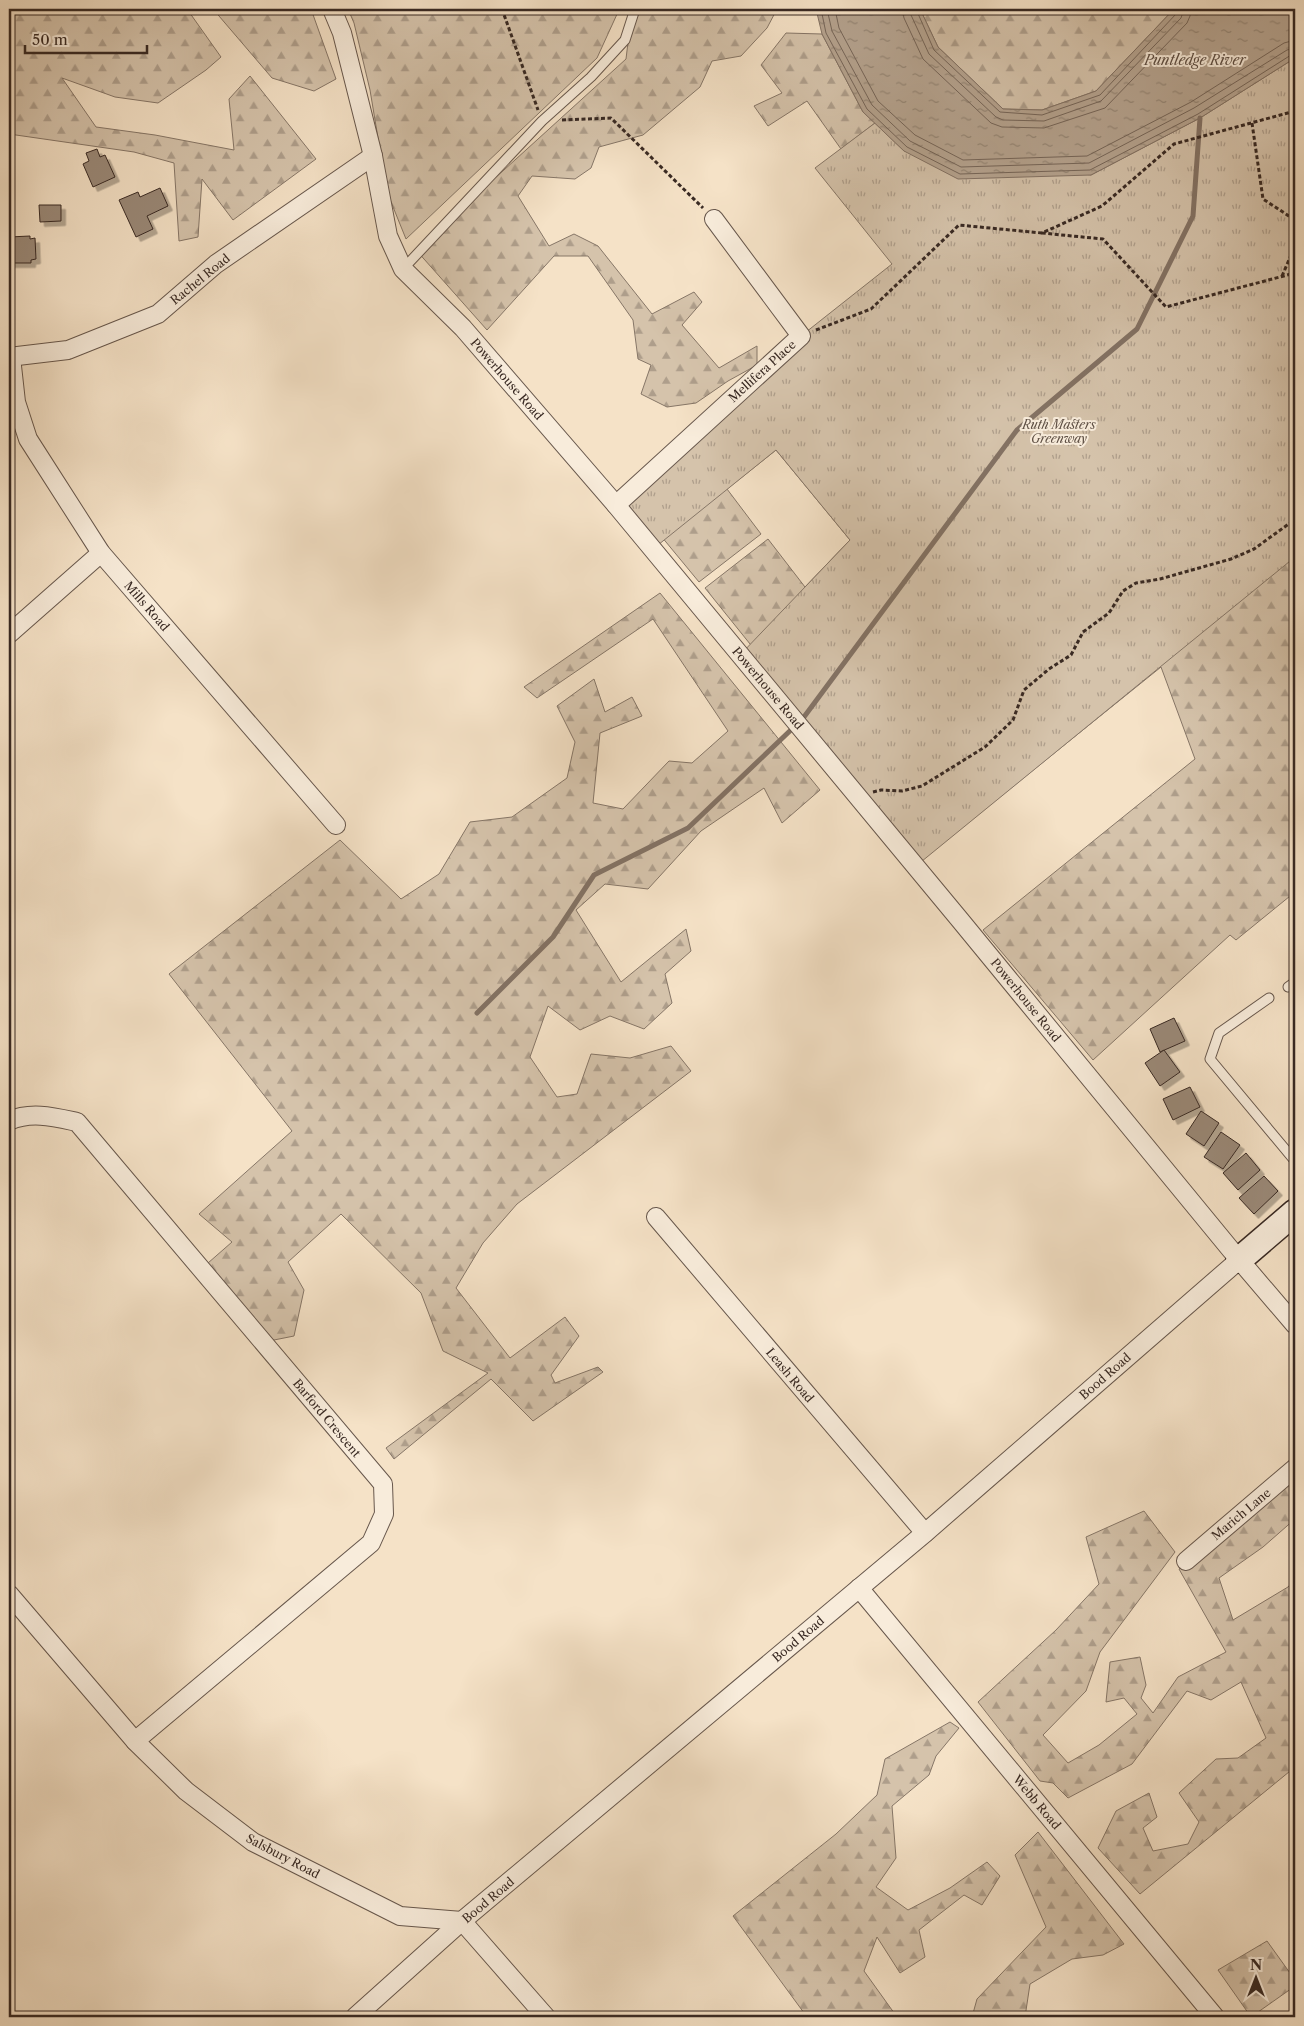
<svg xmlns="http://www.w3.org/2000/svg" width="1304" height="2026" font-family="'Libre Caslon Text',serif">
	<defs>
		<pattern id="forest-firs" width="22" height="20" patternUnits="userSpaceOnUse" patternTransform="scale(1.25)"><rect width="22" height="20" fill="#d5c3ab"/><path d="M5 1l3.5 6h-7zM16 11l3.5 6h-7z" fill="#ae9e8b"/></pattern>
		<pattern id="park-tufts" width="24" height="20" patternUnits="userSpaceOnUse" patternTransform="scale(1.25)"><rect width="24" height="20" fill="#d5c3ab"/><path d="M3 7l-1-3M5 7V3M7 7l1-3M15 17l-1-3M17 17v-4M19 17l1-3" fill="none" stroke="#ae9e8b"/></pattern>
		<pattern id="water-ripples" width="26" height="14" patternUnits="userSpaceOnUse" patternTransform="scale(1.25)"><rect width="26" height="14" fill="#b5a38f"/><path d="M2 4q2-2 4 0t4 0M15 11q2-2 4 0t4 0" fill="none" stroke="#948574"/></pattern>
		<filter id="shadow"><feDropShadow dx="4.5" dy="4.5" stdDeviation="0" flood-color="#0004"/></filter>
	</defs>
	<rect width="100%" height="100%" fill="#f5e2c7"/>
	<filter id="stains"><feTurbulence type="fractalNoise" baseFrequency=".004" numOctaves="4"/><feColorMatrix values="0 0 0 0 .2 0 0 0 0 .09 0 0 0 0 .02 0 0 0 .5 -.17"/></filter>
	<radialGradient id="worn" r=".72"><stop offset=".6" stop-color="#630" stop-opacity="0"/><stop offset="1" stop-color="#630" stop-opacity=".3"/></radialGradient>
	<g fill="url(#forest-firs)" stroke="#867667">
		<path d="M 9,9 L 62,9 L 67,13 L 75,9 L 187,9 L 221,57 L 206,70 L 158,103 L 115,97 L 62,78 L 96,127 L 155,135 L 234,150 L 229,99 L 250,76 L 316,159 L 233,220 L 202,179 L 198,237 L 179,241 L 174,163 L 134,152 L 9,134 Z"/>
		<path d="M 213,9 L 311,9 L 336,79 L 314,91 L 272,78 Z"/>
		<path d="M 348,9 L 617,9 L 618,12 L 597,58 L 406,239 L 387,192 L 370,90 L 354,23 Z"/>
		<path d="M 632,9 L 777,9 L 767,28 L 741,56 L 712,61 L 700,87 L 643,135 L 599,147 L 591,168 L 575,179 L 532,176 L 518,196 L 549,246 L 574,234 L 598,246 L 652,314 L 694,292 L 702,302 L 682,325 L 719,368 L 757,346 L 757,365 L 728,381 L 696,403 L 667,407 L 641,394 L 651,365 L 638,359 L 633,320 L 588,256 L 554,256 L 487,330 L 416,250 L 626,59 Z"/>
		<path d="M 920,9 L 1174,9 L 1096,91 L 1042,110 L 1003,109 L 938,47 Z"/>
		<path d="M 786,33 L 822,34 L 863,112 L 875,123 L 841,149 L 807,101 L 768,126 L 754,106 L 782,93 L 761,65 Z"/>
		<path d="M 1295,58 L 1295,892 L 1236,940 L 1230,935 L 1093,1060 L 983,930 L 1195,759 L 1161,667 L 923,859 L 705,588 L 768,539 L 805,587 L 850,540 L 776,450 L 727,489 L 761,534 L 699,582 L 628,496 L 906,274 L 904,151 L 1091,175 L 1200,118 Z"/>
		<path d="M 660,593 L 820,790 L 782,823 L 764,788 L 701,831 L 648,889 L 605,884 L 576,910 L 621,982 L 686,929 L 691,951 L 665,974 L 672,1003 L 644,1029 L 610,1016 L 580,1030 L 548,1006 L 530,1057 L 557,1097 L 577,1094 L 591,1054 L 630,1058 L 671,1046 L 691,1071 L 517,1204 L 483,1243 L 456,1288 L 510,1358 L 565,1317 L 579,1336 L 551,1375 L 555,1383 L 598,1367 L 603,1372 L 533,1421 L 491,1379 L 394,1459 L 386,1448 L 488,1373 L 443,1351 L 421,1293 L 341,1214 L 288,1262 L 304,1290 L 294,1336 L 269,1341 L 208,1263 L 232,1242 L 199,1214 L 292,1131 L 169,974 L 340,840 L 401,899 L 439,874 L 470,822 L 512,817 L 567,778 L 575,742 L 557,706 L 594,679 L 605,712 L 632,697 L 642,716 L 600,733 L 593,803 L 623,809 L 669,761 L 692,763 L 728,731 L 653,619 L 537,698 L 524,687 Z"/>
		<path d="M 1295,1475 L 1295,1519 L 1263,1547 L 1219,1578 L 1233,1620 L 1288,1587 L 1295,1579 L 1295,1767 L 1140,1894 L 1098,1848 L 1116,1811 L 1149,1793 L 1157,1817 L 1143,1828 L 1153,1851 L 1188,1844 L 1199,1822 L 1179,1793 L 1216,1759 L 1238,1758 L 1266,1738 L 1241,1682 L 1211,1700 L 1187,1691 L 1132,1764 L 1068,1798 L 1053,1783 L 1040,1781 L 978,1702 L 1056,1630 L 1099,1584 L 1086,1537 L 1144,1511 L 1175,1552 L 1100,1652 L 1086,1691 L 1043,1735 L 1068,1763 L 1099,1745 L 1137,1714 L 1124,1698 L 1106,1702 L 1110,1662 L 1140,1657 L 1146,1685 L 1141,1698 L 1153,1713 L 1178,1677 L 1226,1652 L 1179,1569 Z"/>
		<path d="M 950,1722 L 959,1728 L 936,1756 L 929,1775 L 892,1806 L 896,1858 L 876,1887 L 908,1910 L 950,1888 L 987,1862 L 1000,1876 L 982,1905 L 964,1895 L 919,1930 L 925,1957 L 900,1973 L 877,1937 L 864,1971 L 897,2017 L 807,2017 L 733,1916 L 836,1834 L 877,1795 L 885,1759 Z"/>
		<path d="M 1038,1832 L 1124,1944 L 1103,1955 L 1072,1959 L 1030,1984 L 1025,2017 L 972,2017 L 977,1999 L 1046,1927 L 1015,1855 Z"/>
		<path d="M 1267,1941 L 1290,1973 L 1295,1970 L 1295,1986 L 1251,2017 L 1218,1970 Z"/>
	</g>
	<path fill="url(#park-tufts)" stroke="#867667" d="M 1295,58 L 1295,557 L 916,866 L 740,655 L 850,540 L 776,450 L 653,549 L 616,505 L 801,336 L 892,264 L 815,168 L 875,123 L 904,151 L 1091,175 L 1200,118 Z"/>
	<path fill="url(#water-ripples)" stroke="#837264" d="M 816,9 L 920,9 L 938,47 L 1003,109 L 1042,110 L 1096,91 L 1174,9 L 1295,9 L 1295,58 L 1200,118 L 1091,175 L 958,179 L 904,151 L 863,112 L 822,34 Z"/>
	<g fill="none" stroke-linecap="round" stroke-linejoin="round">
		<g stroke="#766659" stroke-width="1">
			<path d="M 821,9 L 826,33 L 867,109 L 907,147 L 960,174 L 1090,170 L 1198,114 L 1291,55 L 1295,54"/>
			<path d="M 827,9 L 832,31 L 872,105 L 910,141 L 961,167 L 1089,163 L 1194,108 L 1287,50 L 1295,48"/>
			<path d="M 835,9 L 839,28 L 878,101 L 915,135 L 963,160 L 1087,156 L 1191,102 L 1284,43 L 1295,40"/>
			<path d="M 902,9 L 904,18 L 923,59 L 991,123 L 1002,127 L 1044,128 L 1105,108 L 1187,23 L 1190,16 L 1191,9"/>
			<path d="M 910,9 L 911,15 L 929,54 L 996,117 L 1003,120 L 1044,121 L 1101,101 L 1181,18 L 1184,9"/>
			<path d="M 916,9 L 934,50 L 1000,112 L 1042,115 L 1100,95 L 1176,14 L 1178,9"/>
		</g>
		<g stroke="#837264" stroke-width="5">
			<path d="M 801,721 L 1017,430 L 1137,329 L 1193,216 L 1200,118"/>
			<path d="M 477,1013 L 553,937 L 594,875 L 688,828 L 794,727"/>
		</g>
	</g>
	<g fill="#9a8978" stroke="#382923" filter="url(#shadow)">
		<path d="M 97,149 L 100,157 L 105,155 L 115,177 L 93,187 L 83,164 L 89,161 L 86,153 Z"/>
		<path d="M 160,188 L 168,206 L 147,216 L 153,229 L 136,237 L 119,200 L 138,192 L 140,197 Z"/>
		<path d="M 39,205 L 61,205 L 61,221 L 40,222 Z"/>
		<path d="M 30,236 L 30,239 L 35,238 L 36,259 L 31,260 L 31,263 L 10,263 L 9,237 Z"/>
		<path d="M 1174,1018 L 1185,1041 L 1160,1052 L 1150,1029 Z"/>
		<path d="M 1164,1050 L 1180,1072 L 1160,1086 L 1145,1063 Z"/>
		<path d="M 1190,1087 L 1200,1107 L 1173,1120 L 1163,1099 Z"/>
		<path d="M 1201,1111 L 1219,1123 L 1204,1146 L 1186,1134 Z"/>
		<path d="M 1221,1132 L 1240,1145 L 1223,1169 L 1204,1157 Z"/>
		<path d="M 1246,1153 L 1260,1170 L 1238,1190 L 1223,1173 Z"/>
		<path d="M 1264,1176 L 1278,1191 L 1254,1214 L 1239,1198 Z"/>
	</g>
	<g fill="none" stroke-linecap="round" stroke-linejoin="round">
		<g stroke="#67574c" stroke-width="11">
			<g id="lane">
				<path d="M 403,269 L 542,121 L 591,77 L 625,40 L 635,9"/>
				<path d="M 1288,987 L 1295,982"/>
				<path d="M 1269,998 L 1219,1033 L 1210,1059 L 1295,1161"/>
			</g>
		</g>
		<g stroke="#67574c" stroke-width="20">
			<g id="street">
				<path d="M 332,9 L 342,33 L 373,156 L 388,236 L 403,269 L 463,328 L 616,505 L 960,920 L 1231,1250 L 1295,1325"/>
				<path d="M 9,357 L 68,350 L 158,314 L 216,264 L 373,156"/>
				<path d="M 11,357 L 16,402 L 28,439 L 101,553 L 336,825"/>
				<path d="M 616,505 L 801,336 L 714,219"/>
				<path d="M 9,634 L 101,553"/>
				<path d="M 9,1121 C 31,1111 54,1117 77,1122 L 383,1484 L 384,1514 L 371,1543 L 135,1741"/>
				<path d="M 656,1217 L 925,1533"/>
				<path d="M 1186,1561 L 1295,1468"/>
				<path d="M 859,1588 L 1215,2017"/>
				<path d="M 9,1594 L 135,1741 L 186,1791 L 253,1842 L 400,1916 L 462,1921 L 546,2017"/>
				<path d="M 355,2017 L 462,1921 L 925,1533 L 1239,1260"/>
			</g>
		</g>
		<g stroke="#382923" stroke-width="28">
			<path id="secondary" d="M 1239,1260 L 1295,1212"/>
		</g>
		<g stroke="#382923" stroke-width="3" stroke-dasharray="4 2.5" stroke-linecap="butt">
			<path d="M 502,9 L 538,110"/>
			<path d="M 1295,111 L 1174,144 L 1102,206 L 1042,233 L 1103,239 L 1166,307 L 1295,273"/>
			<path d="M 562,120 L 611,118 L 703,208"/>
			<path d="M 1252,123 L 1263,199 L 1295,220"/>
			<path d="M 1282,276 L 1295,246"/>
			<path d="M 816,330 L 871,309 L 959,225 L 1042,233"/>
			<path d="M 873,792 L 881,790 L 902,791 L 922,786 L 985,747 L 1013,720 L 1024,690 L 1049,669 L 1071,655 L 1083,632 L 1109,613 L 1123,591 L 1136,583 L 1160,579 L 1231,559 L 1254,549 L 1290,523 L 1295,516"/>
		</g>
		<use href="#lane" stroke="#f8ecdb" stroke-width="9"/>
		<use href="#street" stroke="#f8ecdb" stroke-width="18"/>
		<use href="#secondary" stroke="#f8ecdb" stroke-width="25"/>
	</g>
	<g text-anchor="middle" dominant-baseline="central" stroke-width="4" stroke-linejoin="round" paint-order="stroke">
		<g font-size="12" fill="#382923" stroke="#f8ecdb">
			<text transform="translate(200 279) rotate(-39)">Rachel Road</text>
			<text transform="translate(762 371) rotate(-42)">Mellifera Place</text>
			<text transform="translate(507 379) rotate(49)">Powerhouse Road</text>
			<text transform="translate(147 606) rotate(49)">Mills Road</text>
			<text transform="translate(768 688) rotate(50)">Powerhouse Road</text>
			<text transform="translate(1026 1000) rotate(51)">Powerhouse Road</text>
			<text transform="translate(790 1375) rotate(50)">Leash Road</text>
			<text transform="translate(1105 1376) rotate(-41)">Bood Road</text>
			<text transform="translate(327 1418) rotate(50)">Barford Crescent</text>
			<text transform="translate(1241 1514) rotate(-40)">Marich Lane</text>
			<text transform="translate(798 1639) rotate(-40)">Bood Road</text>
			<text transform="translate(1037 1802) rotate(50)">Webb Road</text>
			<text transform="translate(283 1856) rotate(28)">Salsbury Road</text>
			<text transform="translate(488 1900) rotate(-40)">Bood Road</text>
		</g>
		<g font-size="12" font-style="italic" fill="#5f5045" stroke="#f8ecdb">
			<text x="1059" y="424">Ruth Masters<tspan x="1059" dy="14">Greenway</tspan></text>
		</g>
		<g font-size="14" font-style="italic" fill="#5e4e43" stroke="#f8ecdb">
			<text x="1195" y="60">Puntledge River</text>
		</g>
	</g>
	<rect width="1304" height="2026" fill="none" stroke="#f5e2c7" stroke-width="30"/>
	<rect x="10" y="10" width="1284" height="2006" fill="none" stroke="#382923" stroke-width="2.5"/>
	<rect x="15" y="15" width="1274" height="1996" fill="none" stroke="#382923"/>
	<g transform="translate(1256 1978)" stroke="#f8ecdb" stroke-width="4" paint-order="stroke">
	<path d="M0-4L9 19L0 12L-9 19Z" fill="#382923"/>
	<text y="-8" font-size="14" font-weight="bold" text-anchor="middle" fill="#382923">N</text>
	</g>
	<path d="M25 45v8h122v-8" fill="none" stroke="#382923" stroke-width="2.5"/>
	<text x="32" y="45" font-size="15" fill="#382923" stroke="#f8ecdb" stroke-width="4" paint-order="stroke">50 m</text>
	<rect width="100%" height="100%" filter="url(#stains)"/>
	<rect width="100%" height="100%" fill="url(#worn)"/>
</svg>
